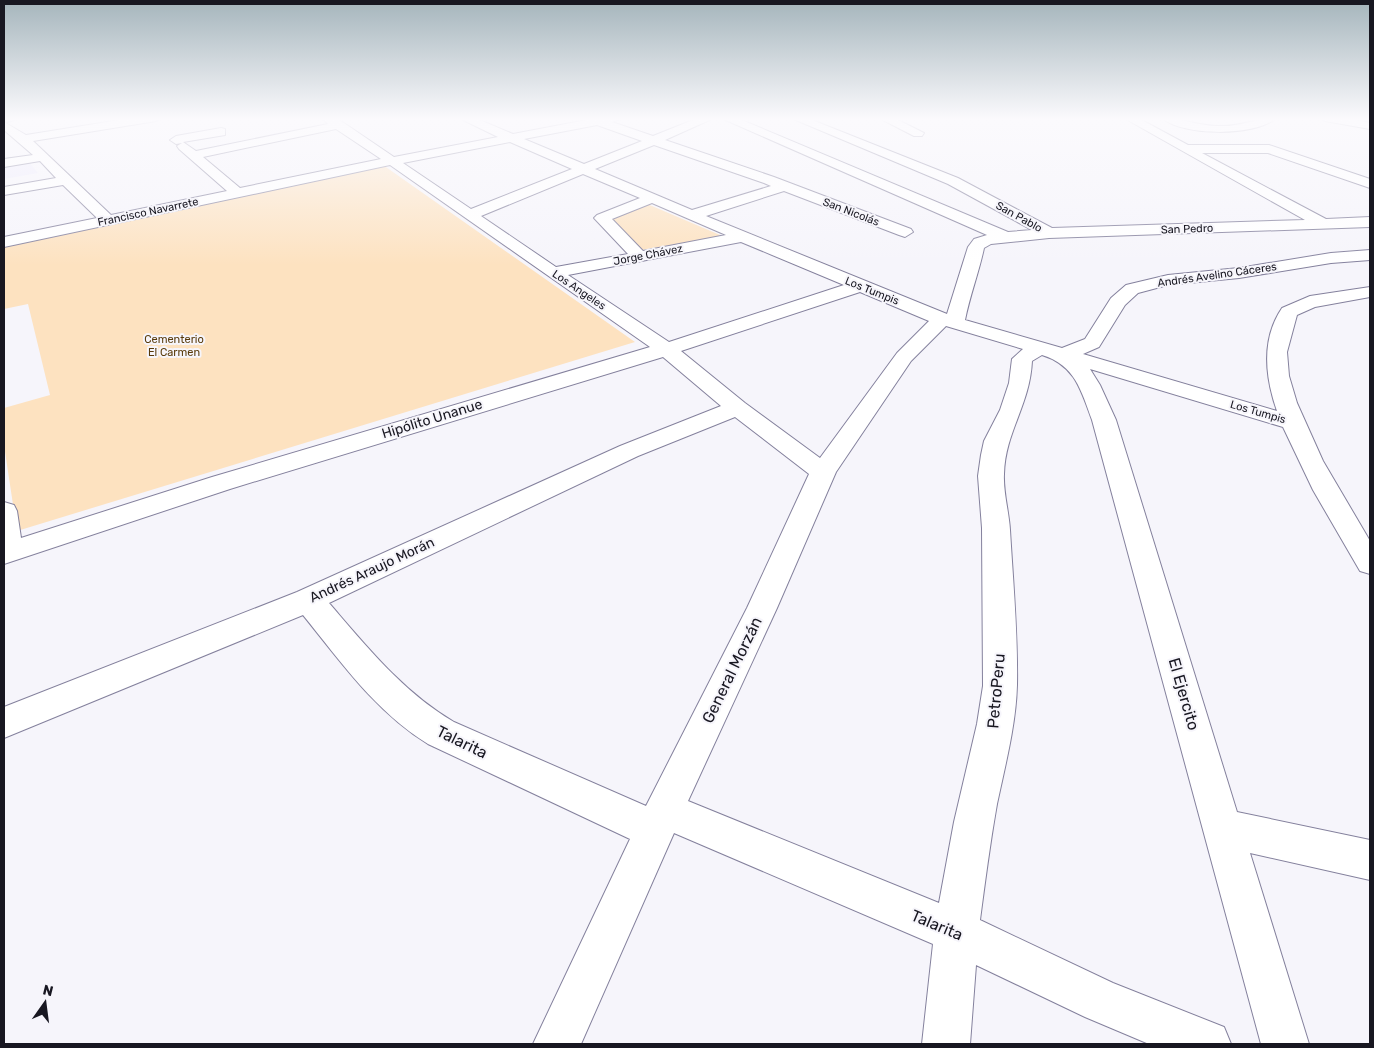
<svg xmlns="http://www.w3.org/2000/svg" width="1374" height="1048" font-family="Rubik,sans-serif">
	<rect width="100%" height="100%" fill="#f6f5fb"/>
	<path fill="#eeecfc" d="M 27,160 L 38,173 L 4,179 L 4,164 Z"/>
	<g fill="#fde2c0">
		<path d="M 383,165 L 635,342 L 17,531 L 4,445 L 4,408 L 50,395 L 28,304 L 4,309 L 4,246 Z"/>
		<path d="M 645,203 L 720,235 L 720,236 L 642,250 L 609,216 Z"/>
	</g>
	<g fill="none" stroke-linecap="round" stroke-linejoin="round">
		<g stroke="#84819d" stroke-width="2">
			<g id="minor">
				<path d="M 132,118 L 161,118 L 156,121 L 33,141 L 111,215 L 227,191 L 179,149 L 177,146 L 182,143 L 176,144 L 170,140 L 176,136 L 221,128 L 225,129 L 225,135 L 183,142 L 196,151 L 328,124 L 322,118 L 335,118 L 344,123 L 394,157 L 498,137 L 459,118 L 475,118 L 513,134 L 597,118 L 622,118 L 612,122 L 653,136 L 698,118 L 714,118 L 665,140 L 774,177 L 911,229 L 913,232 L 905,237 L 899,235 L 784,191 L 706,216 L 947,314 L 968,247 L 974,239 L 987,235 L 721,118 L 737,118 L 1008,232 L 1032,230 L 948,184 L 791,118 L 807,118 L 958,178 L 1052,228 L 1305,220 L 1124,118 L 1138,118 L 1188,145 L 1269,145 L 1370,179 L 1370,188 L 1268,153 L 1202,153 L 1326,219 L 1370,217 L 1370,227 L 1049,238 L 991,244 L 984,248 C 979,272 970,295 965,320 L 1062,348 L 1085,339 L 1111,298 L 1126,285 L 1168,275 L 1239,268 L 1331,253 L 1370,250 L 1370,260 L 1331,263 L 1239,278 L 1168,285 L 1138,293 L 1125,305 L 1099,347 L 1083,354 L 1277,411 C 1265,377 1261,339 1282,308 L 1310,296 L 1370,287 L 1370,297 L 1315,307 L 1297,315 L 1287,352 L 1289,376 L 1297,403 L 1323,461 L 1370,541 L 1370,574 L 1360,571 L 1313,490 L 1283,427 L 1090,369 L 1100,385 L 1116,420 L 1237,812 L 1370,840 L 1370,880 L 1250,853 L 1309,1044 L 1261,1044 L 1092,420 C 1081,390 1075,365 1042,355 L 1032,361 C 1030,405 1005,432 1004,474 C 1003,492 1009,512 1010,530 C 1013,581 1018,634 1017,685 C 1016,725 1005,766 997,804 C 990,843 985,882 980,920 L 1113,983 L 1224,1027 L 1231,1044 L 1149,1044 L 1085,1017 L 976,965 L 970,1044 L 922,1044 L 933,944 L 674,833 L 581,1044 L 533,1044 L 630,839 L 428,744 C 376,712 341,662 303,615 L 4,738 L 4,707 L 297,592 L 620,446 L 721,406 L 663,357 L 230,489 L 4,564 L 4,502 L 14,505 L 17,511 L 21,538 L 212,477 L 650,347 L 390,165 L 4,247 L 4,237 L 97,218 L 63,185 L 4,195 L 4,187 L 56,178 L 40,161 L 4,167 L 4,159 L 33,155 L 4,130 L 4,122 L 26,135 ZM 597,125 L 642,141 L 584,164 L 524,139 ZM 336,129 L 381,159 L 240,188 L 203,157 ZM 510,142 L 572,169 L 471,209 L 403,163 ZM 654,145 L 764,183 L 771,186 L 692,210 L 595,169 ZM 583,174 L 640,198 L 597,215 L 594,218 L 628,254 L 556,267 L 481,216 ZM 652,203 L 726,235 L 643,251 L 612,219 ZM 741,242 L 844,285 L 669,342 L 568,275 ZM 860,292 L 929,321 L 897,353 L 820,458 L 745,403 L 681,351 ZM 946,326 L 1023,349 L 1012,359 L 1009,383 L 1000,410 L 984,441 L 981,455 L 978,476 L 982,528 L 983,686 L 977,724 L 954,822 L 939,903 L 688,801 L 777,608 L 836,472 L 911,361 ZM 735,417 L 809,474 L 747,608 L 646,806 L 454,722 C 403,692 367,647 329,603 L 638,456 Z"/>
				<path d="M 879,118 L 894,118 L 924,133 L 922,136 L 914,136 Z"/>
				<path d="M 1162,118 C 1181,118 1199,126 1219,126 C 1239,127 1257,118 1276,118 C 1256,137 1182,136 1162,118 Z"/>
				<path d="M 1320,118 L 1347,118 L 1370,123 L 1370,129 L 1325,121 Z"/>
			</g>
		</g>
		<g stroke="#7a71a9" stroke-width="2">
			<path id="highway" d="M 4,118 L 20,118 L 4,123 Z"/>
		</g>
		<use href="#minor" fill="#fff" fill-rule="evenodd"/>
		<use href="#highway" fill="#aea1f2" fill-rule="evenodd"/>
	</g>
	<linearGradient id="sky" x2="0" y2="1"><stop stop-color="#a5b5bc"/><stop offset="0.45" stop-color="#fbfafd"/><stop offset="1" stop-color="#fbfafd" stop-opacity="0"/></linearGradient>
	<rect width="1374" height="265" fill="url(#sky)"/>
	<g text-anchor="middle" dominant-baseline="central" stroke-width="4" stroke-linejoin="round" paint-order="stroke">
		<g font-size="11" fill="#181721" stroke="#f6f5fb">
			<text transform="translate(148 212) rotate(-12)">Francisco Navarrete</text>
			<text transform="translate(851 212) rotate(21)">San Nicolás</text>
			<text transform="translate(1019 217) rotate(29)">San Pablo</text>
			<text transform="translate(1187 229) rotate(-2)">San Pedro</text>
			<text transform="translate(648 255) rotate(-11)">Jorge Chávez</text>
			<text transform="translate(1217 275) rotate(-8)">Andrés Avelino Cáceres</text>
			<text transform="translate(579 290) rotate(34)">Los Angeles</text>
			<text transform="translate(872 291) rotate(22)">Los Tumpis</text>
			<text transform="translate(1258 412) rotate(16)">Los Tumpis</text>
		</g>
		<g font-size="11" fill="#583a0a" stroke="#f6f5fb">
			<text x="174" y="339">Cementerio<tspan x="174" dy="13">El Carmen</tspan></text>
		</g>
		<g font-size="14" fill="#181721" stroke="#f6f5fb">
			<text transform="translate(432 419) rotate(-17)">Hipólito Unanue</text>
			<text transform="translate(372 570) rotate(-25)">Andrés Araujo Morán</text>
		</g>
		<g font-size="16" fill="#181721" stroke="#f6f5fb">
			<text transform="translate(732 670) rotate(-64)">General Morzán</text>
			<text transform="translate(996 691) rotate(-85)">PetroPeru</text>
			<text transform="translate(1184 694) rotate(74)">El Ejercito</text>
			<text transform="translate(462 742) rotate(26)">Talarita</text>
			<text transform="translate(937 925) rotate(23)">Talarita</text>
		</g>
	</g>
	<rect width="1374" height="1048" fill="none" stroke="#181721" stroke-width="10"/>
	<g transform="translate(45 1003) rotate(14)" stroke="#f6f5fb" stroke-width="4" paint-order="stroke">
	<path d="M0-4L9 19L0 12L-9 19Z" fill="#181721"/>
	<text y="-8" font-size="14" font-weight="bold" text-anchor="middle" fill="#181721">N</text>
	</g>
</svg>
